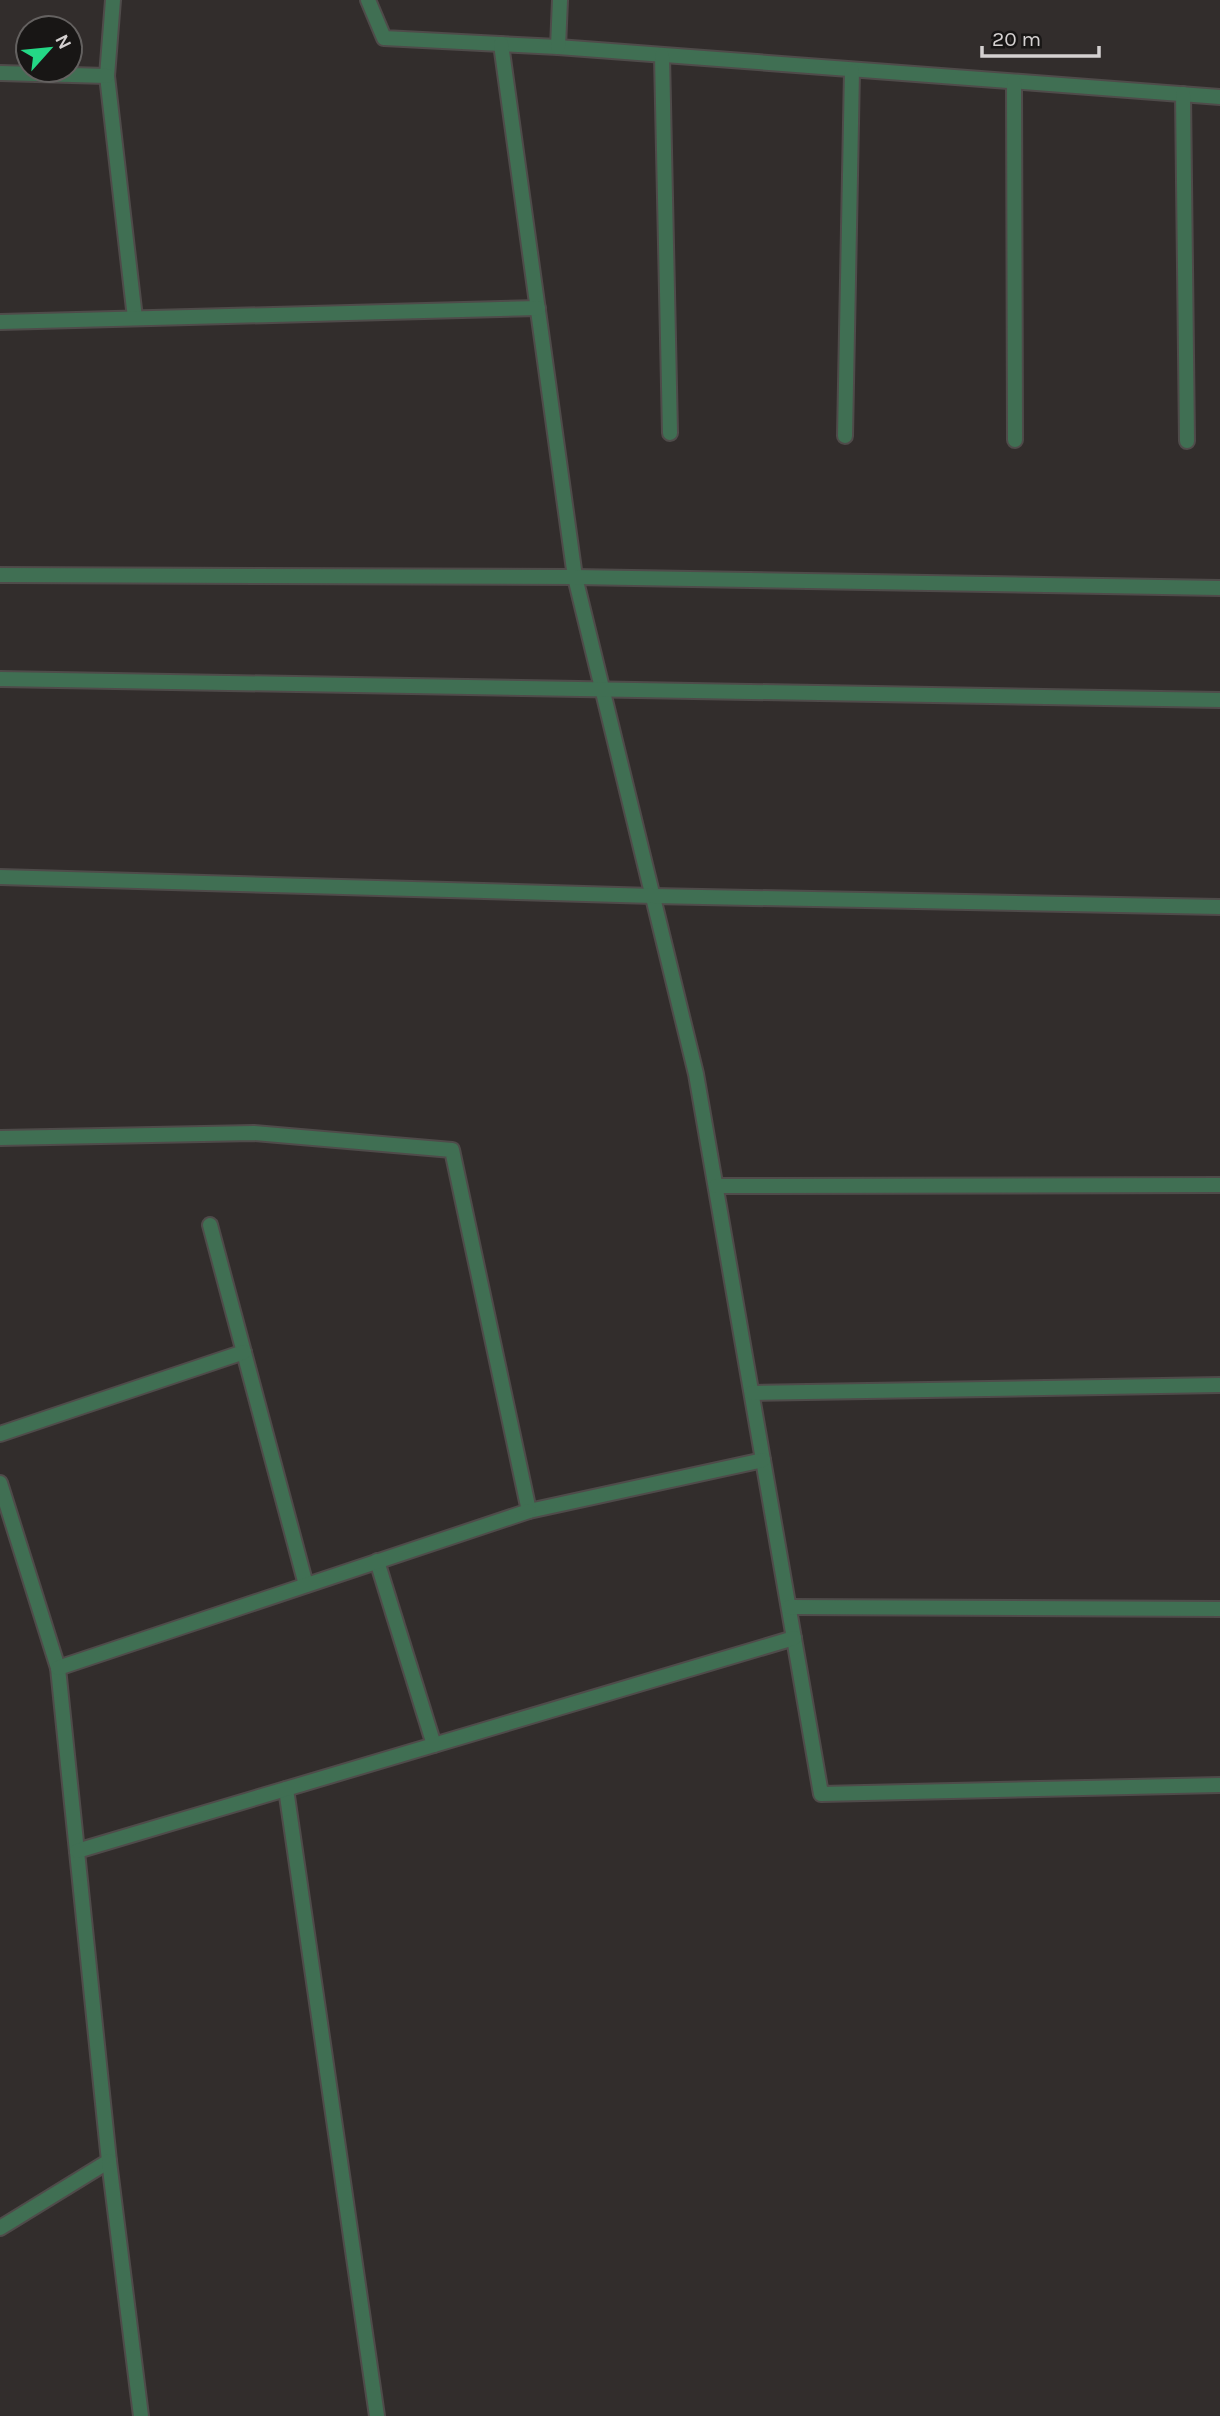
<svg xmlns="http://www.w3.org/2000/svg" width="1220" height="2416" font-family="Karla,sans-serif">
	<rect width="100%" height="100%" fill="#322d2c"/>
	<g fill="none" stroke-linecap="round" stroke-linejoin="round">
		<g stroke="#4f4b4a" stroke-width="18">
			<g id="minor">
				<path d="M 113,0 L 107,76 L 135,318"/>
				<path d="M 368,0 L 384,38 L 558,47 L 1220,97"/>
				<path d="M 501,44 L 575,577 L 696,1074 L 821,1794 L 1220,1785"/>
				<path d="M 558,47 L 560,0"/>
				<path d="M 662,56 L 670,433"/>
				<path d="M 0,73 L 107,76"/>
				<path d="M 1014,82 L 1015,440"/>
				<path d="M 1183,94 L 1187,441"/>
				<path d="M 0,322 L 538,308"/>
				<path d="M 845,436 L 852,71"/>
				<path d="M 0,575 L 575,577 L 1220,588"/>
				<path d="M 0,679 L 1220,700"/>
				<path d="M 0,877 L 653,896 L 1220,907"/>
				<path d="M 0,1138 L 254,1133 L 452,1150 L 529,1511 L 763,1460"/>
				<path d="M 716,1186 L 1220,1185"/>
				<path d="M 210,1225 L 306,1585"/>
				<path d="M 752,1393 L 1220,1385"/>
				<path d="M 0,1434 L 244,1352"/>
				<path d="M 0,1483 L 58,1668 L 109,2161 L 0,2228"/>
				<path d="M 377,1561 L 434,1745"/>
				<path d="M 789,1607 L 1220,1609"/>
				<path d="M 58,1668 L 529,1511"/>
				<path d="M 286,1789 L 377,2416"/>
				<path d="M 77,1851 L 794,1638"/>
				<path d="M 109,2161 L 141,2416"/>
			</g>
		</g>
		<use href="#minor" stroke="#406f53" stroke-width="14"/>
	</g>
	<g transform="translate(49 49) rotate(63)"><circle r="33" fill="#181615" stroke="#646160" stroke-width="2"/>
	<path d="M0-5L12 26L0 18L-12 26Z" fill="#24d886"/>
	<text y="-10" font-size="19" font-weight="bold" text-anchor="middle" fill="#d5d1d1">N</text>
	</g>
	<path d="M982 46v10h117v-10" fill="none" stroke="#d5d1d1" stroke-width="3.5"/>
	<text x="992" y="46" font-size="21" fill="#d5d1d1" stroke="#181615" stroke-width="5" paint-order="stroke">20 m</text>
</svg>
